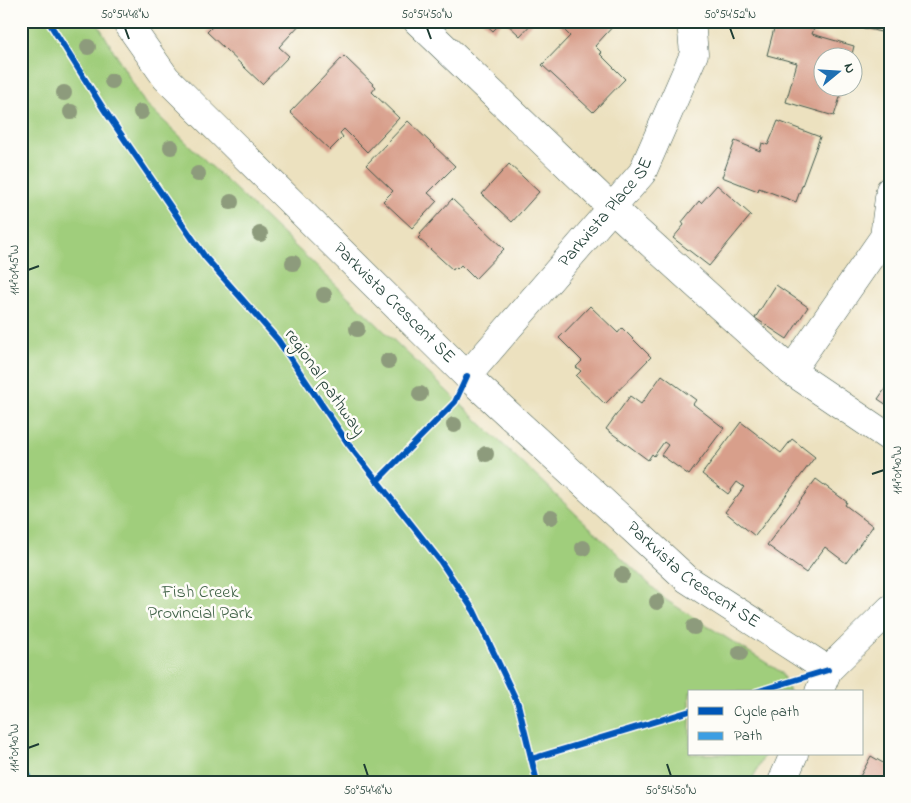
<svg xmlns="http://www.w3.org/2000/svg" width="911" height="803" font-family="'Indie Flower',sans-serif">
	<rect width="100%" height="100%" fill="#fdfcf7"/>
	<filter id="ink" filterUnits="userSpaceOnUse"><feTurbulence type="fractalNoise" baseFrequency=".02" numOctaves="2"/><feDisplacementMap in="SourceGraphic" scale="10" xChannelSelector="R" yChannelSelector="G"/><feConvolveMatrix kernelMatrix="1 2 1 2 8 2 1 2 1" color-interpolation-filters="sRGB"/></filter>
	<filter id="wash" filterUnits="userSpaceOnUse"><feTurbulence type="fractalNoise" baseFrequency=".0096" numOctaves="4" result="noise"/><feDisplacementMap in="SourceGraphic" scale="20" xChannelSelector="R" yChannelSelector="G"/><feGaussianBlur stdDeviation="1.12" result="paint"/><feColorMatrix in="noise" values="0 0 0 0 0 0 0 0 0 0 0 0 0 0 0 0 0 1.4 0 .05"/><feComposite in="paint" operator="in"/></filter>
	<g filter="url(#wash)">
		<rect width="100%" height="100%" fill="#ece1bf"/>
		<path fill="#a0ce7c" stroke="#608658" d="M 21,21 L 96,21 L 144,102 L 666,600 L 781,672 L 790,692 L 690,692 L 690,754 L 765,754 L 751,782 L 21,782 L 21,203 L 26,209 L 21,199 Z"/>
		<g id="blocks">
			<g fill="#d89f8b">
				<path d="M 218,21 L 303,21 L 279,47 L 289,56 L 262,84 L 207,32 Z"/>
				<path d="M 482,21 L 503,21 L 493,31 Z"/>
				<path d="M 504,21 L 534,21 L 520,36 Z"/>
				<path d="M 562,21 L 612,21 L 615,24 L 595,46 L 602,53 L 600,54 L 625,79 L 593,112 L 542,65 L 570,36 L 559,25 Z"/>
				<path d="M 776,21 L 787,21 L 814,29 L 812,34 L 854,46 L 851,58 L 824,58 L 824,88 L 843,88 L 834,116 L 786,102 L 797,63 L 767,55 Z"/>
				<path d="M 833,21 L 883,21 L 881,32 Z"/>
				<path d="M 344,56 L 376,87 L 372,92 L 399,118 L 367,152 L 344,129 L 340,133 L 343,137 L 330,150 L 290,112 Z"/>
				<path d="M 408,121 L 455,166 L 428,193 L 437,201 L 412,228 L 383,201 L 393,191 L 366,165 Z"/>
				<path d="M 778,121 L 820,137 L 796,202 L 759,188 L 758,191 L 722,177 L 735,141 L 760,151 L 762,143 L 768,145 Z"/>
				<path d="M 509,164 L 539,192 L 512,222 L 482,194 Z"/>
				<path d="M 717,185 L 751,215 L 709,266 L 673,238 L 684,225 L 682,222 L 699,201 L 701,203 Z"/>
				<path d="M 452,199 L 504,249 L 475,279 L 461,265 L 457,269 L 455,267 L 453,270 L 418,238 L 421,235 L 420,234 Z"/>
				<path d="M 776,285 L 808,307 L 787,339 L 755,318 Z"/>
				<path d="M 590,306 L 618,333 L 622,328 L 651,357 L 605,404 L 576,376 L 581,371 L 576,367 L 582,361 L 559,338 Z"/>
				<path d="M 662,375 L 696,400 L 693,404 L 724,428 L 689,475 L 661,455 L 668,445 L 664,442 L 654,456 L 652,454 L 648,460 L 606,429 L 630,396 L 641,404 Z"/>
				<path d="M 890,382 L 890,407 L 878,399 Z"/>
				<path d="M 741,422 L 781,453 L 792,439 L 815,457 L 755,536 L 725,512 L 744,487 L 737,482 L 728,494 L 702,474 Z"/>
				<path d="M 816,479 L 847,502 L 845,505 L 873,526 L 846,563 L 825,547 L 806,573 L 767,545 Z"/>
				<path d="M 871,756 L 890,767 L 890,782 L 857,782 Z"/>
			</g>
		</g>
	</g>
	<g filter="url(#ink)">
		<use href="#blocks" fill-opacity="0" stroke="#3e5649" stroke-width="1"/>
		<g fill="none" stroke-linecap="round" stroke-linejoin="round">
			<g stroke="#3e5649" stroke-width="29">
				<g id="minor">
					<path id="s1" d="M 126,21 L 166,78 L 467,376 L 687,579 L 828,670"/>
					<path d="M 417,21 L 613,209 L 791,371 L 890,438"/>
					<path d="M 791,371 L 884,237 L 890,190"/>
					<path id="s2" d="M 467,376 L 642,173 L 694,54 L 691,21"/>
					<path d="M 819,692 L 828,670 L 890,609"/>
					<path d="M 782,782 L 794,754"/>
				</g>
			</g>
			<use href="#minor" stroke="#fff" stroke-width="28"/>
			<path stroke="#3c9ee2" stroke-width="5" stroke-dasharray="10 5" stroke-linecap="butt" d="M 21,759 L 31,782"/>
			<g stroke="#fdfcf7" stroke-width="9">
				<g id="cycleway">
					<path d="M 48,21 L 103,108 L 205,257 L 278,340 L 349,445 L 441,562 L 474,611 L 518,704 L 537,782"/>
					<path d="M 377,481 L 455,402 L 467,376"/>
					<path d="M 756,692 L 828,670"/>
					<path d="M 531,759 L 690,711"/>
				</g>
			</g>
			<use href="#cycleway" stroke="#0057b8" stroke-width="6"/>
		</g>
		<g fill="#8d9b7c">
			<circle cx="88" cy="47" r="8"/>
			<circle cx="112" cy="81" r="8"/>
			<circle cx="64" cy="93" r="8"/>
			<circle cx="71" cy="112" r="8"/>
			<circle cx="141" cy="112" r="8"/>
			<circle cx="171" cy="147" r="8"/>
			<circle cx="198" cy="174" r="8"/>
			<circle cx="231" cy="202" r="8"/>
			<circle cx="260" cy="234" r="8"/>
			<circle cx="293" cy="263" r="8"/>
			<circle cx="324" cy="295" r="8"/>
			<circle cx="357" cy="329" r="8"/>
			<circle cx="388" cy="361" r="8"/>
			<circle cx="420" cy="394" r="8"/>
			<circle cx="454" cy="425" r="8"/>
			<circle cx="486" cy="454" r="8"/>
			<circle cx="551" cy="517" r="8"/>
			<circle cx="583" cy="548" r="8"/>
			<circle cx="622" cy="575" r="8"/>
			<circle cx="657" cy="602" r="8"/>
			<circle cx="694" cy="627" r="8"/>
			<circle cx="740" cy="653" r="8"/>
		</g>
	</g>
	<path fill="none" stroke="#1f3d34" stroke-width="2" d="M 125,28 L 129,39M 427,28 L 431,39M 730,28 L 734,39M 28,270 L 39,266M 872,474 L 884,470M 28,748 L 39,744M 364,764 L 368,776M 667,764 L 671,776"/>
	<g text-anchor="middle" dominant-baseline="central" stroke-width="5" stroke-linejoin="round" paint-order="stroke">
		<g font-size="18" fill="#1f3d34" stroke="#fdfcf7">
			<text stroke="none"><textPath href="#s2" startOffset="215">Parkvista Place SE</textPath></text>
			<text stroke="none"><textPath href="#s1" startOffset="390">Parkvista Crescent SE</textPath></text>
			<text transform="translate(324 383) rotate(55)">regional pathway</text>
			<text stroke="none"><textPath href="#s1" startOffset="795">Parkvista Crescent SE</textPath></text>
		</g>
		<g font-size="18" fill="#3f6146" stroke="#fdfcf7">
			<text x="200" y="593">Fish Creek<tspan x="200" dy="21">Provincial Park</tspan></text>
		</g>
	</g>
	<rect width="911" height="803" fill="none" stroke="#fdfcf7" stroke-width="55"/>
	<rect x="688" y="690" width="175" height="65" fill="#fdfcf7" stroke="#a4b0a9"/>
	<rect x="698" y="707" width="25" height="8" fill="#0057b8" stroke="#a4b0a9"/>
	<text x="734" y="716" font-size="15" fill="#1f3d34">Cycle path</text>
	<rect x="698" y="732" width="25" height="8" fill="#3c9ee2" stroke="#a4b0a9"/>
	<text x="734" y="740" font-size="15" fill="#1f3d34">Path</text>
	<g transform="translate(838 72) rotate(72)"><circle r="24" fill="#fdfcf7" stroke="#a4b0a9"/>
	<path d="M0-4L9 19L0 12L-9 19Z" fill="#1f6fb2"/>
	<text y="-8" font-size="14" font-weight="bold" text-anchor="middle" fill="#1f3d34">N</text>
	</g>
	<rect x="28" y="28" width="856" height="748" fill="none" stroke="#1f3d34" stroke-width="2"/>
	<g font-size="12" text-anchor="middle" fill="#1f3d34">
		<text x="125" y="18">50°54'48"N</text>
		<text x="427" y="18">50°54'50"N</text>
		<text x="730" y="18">50°54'52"N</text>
		<text transform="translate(14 270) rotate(-90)" y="4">114°01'45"W</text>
		<text transform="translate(897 470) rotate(-90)" y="4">114°01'40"W</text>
		<text transform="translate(14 748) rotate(-90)" y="4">114°01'40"W</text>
		<text x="368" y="794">50°54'48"N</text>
		<text x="671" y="794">50°54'50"N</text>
	</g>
</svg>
